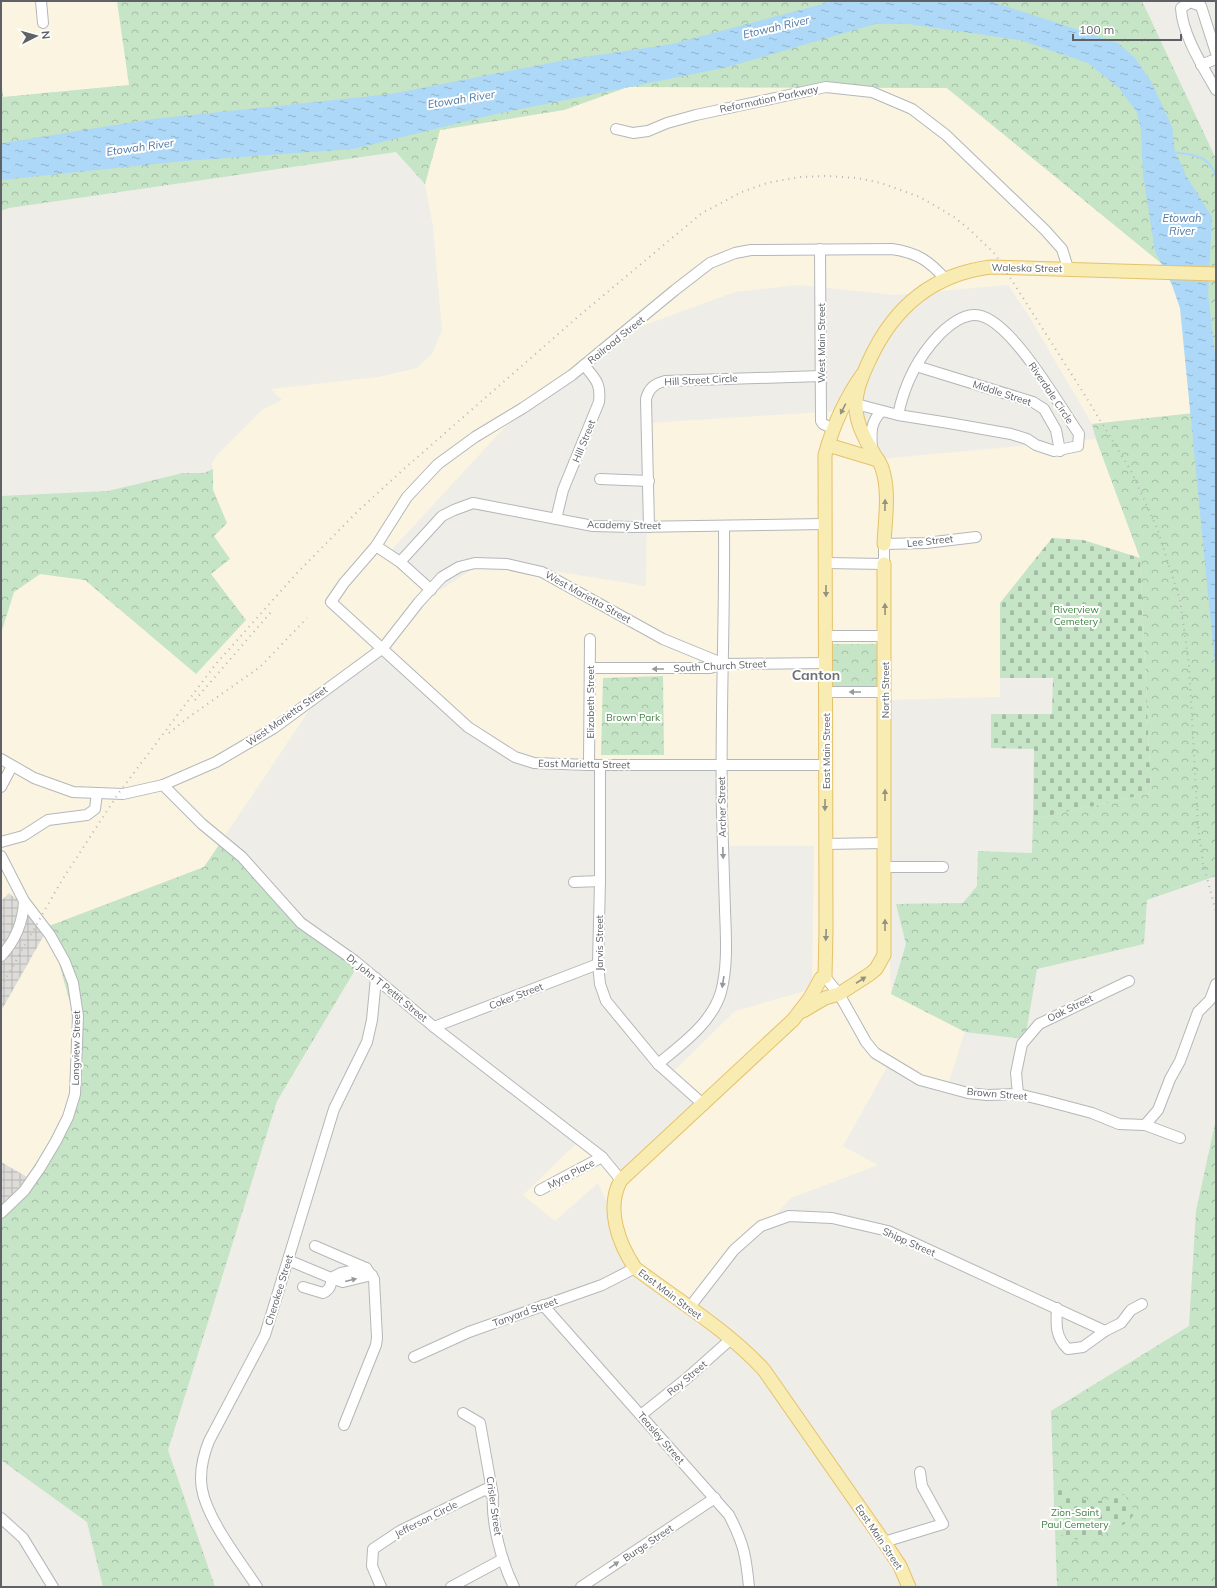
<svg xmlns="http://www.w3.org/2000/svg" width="1217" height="1588" font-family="Mulish,sans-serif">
	<defs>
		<pattern id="industrial-grid" width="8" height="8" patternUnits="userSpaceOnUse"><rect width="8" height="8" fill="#dedcd9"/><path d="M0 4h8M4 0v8" fill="none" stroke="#b7b6b4"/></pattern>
		<pattern id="forest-crowns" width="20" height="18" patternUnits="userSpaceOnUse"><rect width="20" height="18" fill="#c6e4c6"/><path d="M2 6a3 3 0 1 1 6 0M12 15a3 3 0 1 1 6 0" fill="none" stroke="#a4bca5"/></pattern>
		<pattern id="cemetery-stones" width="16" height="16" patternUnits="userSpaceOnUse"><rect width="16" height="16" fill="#c6e4c6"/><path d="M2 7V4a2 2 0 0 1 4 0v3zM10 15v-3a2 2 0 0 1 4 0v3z" fill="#a4bca5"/></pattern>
		<pattern id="water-ripples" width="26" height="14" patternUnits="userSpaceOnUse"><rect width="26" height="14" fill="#aed8f7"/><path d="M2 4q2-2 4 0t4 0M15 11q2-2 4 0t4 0" fill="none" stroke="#91b3cc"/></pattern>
	</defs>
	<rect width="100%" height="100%" fill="#efede7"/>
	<g fill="#fbf4e0">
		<path d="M 1,1 L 117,1 L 130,85 L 3,97 L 1,78 Z"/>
		<path d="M 628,87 L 946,88 L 1173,273 L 1204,412 L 1092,424 L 1030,318 L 1008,285 L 895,295 L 798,285 L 735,292 L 639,327 L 529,401 L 384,558 L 441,590 L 486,560 L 646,586 L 648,423 L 854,410 L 879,459 L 1096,439 L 1140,558 L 1083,540 L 1000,603 L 1000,697 L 887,700 L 885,829 L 891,994 L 965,1031 L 946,1091 L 887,1067 L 843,1146 L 878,1165 L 791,1198 L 689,1308 L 633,1271 L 619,1230 L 598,1183 L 555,1221 L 523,1195 L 579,1141 L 628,1178 L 705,1108 L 671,1074 L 735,1011 L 812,989 L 814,846 L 726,846 L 725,766 L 525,766 L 383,650 L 314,703 L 204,867 L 49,926 L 73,1014 L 69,1109 L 27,1177 L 1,1162 L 1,1011 L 49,926 L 1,901 L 1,633 L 14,592 L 40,574 L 85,580 L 116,607 L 246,620 L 211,574 L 214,536 L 227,523 L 213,490 L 212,464 L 216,456 L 262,410 L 282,400 L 271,389 L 378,377 L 417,368 L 432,354 L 442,331 L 433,226 L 425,184 L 440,130 L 564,110 Z"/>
	</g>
	<g fill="url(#industrial-grid)">
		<path d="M 9,893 L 49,926 L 1,1011 L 1,901 Z"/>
		<path d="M 1,1162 L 27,1177 L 1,1210 Z"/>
	</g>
	<g fill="url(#forest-crowns)">
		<path d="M 117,1 L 1142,1 L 1216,159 L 1216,876 L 1147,900 L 1144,944 L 1037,969 L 1025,1039 L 965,1032 L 891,994 L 906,944 L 896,904 L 963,903 L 977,886 L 978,851 L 1032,853 L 1033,819 L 1151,793 L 1140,558 L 1096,439 L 1092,424 L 1204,412 L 1173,273 L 947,88 L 628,87 L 564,110 L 440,130 L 425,184 L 396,152 L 9,208 L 1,211 L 1,78 L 3,97 L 129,85 Z"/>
		<path d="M 213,469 L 213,490 L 227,523 L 214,536 L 230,559 L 211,574 L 246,620 L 196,674 L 85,580 L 40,574 L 14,592 L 1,633 L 1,496 L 108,491 L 183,473 L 204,473 Z"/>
		<path d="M 832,644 L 881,644 L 880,688 L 831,687 Z"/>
		<path d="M 663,676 L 664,755 L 601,755 L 603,678 Z"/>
		<path d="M 219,845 L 358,965 L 277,1101 L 168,1450 L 215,1587 L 103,1587 L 87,1522 L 1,1460 L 1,1210 L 28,1176 L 69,1109 L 73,1014 L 49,926 L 204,867 Z"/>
		<path d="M 1216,1119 L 1216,1587 L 1057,1587 L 1051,1411 L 1189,1326 L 1196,1211 Z"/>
	</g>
	<g fill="url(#cemetery-stones)">
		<path d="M 1052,538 L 1083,540 L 1140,558 L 1151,793 L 1033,819 L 1034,749 L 991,748 L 991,714 L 1052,714 L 1053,678 L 1000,678 L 1000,603 Z"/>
		<path d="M 1054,1483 C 1080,1502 1093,1507 1124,1494 L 1135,1512 C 1129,1528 1090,1542 1073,1539 C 1067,1538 1061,1534 1055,1532 Z"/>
	</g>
	<path fill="url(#water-ripples)" d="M 834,1 L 990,1 L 1118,43 L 1136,59 L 1152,83 L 1172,127 L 1175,153 L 1183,167 L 1185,174 L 1212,217 L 1208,293 L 1216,363 L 1216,675 L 1180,308 L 1172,285 L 1155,251 L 1143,174 L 1141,130 L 1137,112 L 1118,87 L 1088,63 L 1020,40 L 908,24 L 875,24 L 728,67 L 496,114 L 353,149 L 184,161 L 1,180 L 1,144 L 3,143 L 153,119 L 391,94 L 565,60 L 672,44 Z"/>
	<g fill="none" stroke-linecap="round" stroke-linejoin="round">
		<path stroke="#aed8f7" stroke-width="2" d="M 1172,152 C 1193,155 1208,154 1216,176"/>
		<g stroke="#b4b7ba" stroke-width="12">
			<g id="minor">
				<path d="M 41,1 L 43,23"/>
				<path d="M 1216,53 L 1201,6 L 1190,2 L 1181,8 C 1182,34 1203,67 1216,90"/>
				<path d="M 1201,65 L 1216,59"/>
				<path d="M 616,129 L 633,133 L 648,131 L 667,123 L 696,115 L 826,87 L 872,92 L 912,109 L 946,135 L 1045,230 L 1062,249 L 1068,268"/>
				<path d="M 820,249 L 821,421 L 823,424 L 834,429"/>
				<path d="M 916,366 L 1033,402 L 1044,409 L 1056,430 L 1060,451"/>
				<path d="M 856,404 L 898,415 L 949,423 L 1011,434 L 1027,439 L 1036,445 L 1054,451 L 1078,446 L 1079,434 C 1060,407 1009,315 975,315 C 961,315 948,326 939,335 C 918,357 904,386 898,415"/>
				<path d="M 872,449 C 871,433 870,422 882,411"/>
				<path d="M 600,479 L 649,481"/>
				<path d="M 556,519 L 563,490 L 599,402 C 601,383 596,380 584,365"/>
				<path d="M 649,527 L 646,399 C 649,388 654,384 665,381 L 821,376"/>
				<path d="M 376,546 L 400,562 L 431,590"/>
				<path d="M 400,562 L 442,516 L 454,510 L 473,503 L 593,526 L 632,527 L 825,524"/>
				<path d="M 826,563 L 884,564 L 884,544 L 926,543 L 976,537"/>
				<path d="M 825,636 L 885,636"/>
				<path d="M 590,668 L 710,668 L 724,664 L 826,663"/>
				<path d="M 826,692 L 885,692"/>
				<path d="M 1,759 L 34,778 L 73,792 L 123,794 L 163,785 L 216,762 L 274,728 L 383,648 L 419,602 L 442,577 L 459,567 L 475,563 L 507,564 L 542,572 L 663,639 L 724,664"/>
				<path d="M 589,765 L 590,639"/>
				<path d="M 600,765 L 600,881 L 598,964 L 600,984 L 606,1001 L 658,1064 L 704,1105"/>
				<path d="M 826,765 L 589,765 L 534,763 L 515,757 L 468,727 L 331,602 L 344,583 L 376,546 L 407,497 L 438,464 L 475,437 L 523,408 L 572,375 L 675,290 L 710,263 L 735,253 L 751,250 L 892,249 C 917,253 929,260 946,280"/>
				<path d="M 163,785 L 202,824 L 242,857 L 301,923 L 355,961 L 434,1027 L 602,1157 L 621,1180"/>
				<path d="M 1,787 L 12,766"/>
				<path d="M 1,842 L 23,836 L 48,820 L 87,815 L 95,809 L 97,793"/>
				<path d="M 825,844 L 885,843"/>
				<path d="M 1,856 L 24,901 L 50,935 L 65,962 L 73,983 L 78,1016 L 75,1094 L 68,1117 L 56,1141 L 40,1168 L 24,1191 L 1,1213"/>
				<path d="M 885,867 L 943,867"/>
				<path d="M 574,882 L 600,881"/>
				<path d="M 1,956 C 16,940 23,923 24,901"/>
				<path d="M 825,977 L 839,994 L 866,1042 L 875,1053 L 920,1080 L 968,1093 L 987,1095 L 1018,1094 L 1043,1100 L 1092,1113 L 1119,1124 L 1145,1125 L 1180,1138"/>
				<path d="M 434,1027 L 598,964"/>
				<path d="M 658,1064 C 682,1044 712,1023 721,992 C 728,966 726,937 725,910 C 724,878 723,846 722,814 C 720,718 725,622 724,526"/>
				<path d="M 1018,1094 L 1016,1073 L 1022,1044 L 1039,1024 L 1129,981"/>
				<path d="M 1145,1125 L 1158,1110 L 1170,1079 L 1180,1061 L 1198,1012 L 1210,1000 L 1216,984"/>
				<path d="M 540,1190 L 602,1157"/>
				<path d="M 315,1246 L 366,1268"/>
				<path d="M 288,1260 L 331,1278 L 343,1282 L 372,1275"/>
				<path d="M 331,1278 L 341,1273 L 366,1268"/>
				<path d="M 303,1287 L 323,1293 C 329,1290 332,1286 331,1278"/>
				<path d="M 543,1305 L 729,1515 C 744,1544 746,1556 749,1587"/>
				<path d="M 689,1308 L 734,1250 L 761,1226 L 789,1216 L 832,1218 L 888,1231 L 1105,1331"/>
				<path d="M 1057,1308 C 1056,1324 1055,1337 1068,1349 L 1083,1347 L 1105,1331 L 1121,1323 L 1131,1310 L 1142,1304"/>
				<path d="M 414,1357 L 469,1332 L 602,1285 L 635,1268"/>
				<path d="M 463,1413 L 480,1423 L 493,1496 C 491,1523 502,1563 514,1587"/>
				<path d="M 641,1415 L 686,1379 L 731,1339"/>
				<path d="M 344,1425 L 376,1345 L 377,1338 L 374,1279 L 366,1268"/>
				<path d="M 1,1518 L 23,1538 L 53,1587"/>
				<path d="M 884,1542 L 943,1524 L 922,1486 L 920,1472"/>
				<path d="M 257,1587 C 240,1561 207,1519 202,1489 C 199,1472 203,1456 209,1441 L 265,1335 L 334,1109 L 367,1042 L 372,1020 L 376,978"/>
				<path d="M 381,1587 L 372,1566 L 373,1549 L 400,1531 L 486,1489 L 493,1496"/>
				<path d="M 451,1587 L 503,1559"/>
				<path d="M 581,1587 L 715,1498"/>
			</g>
		</g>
		<g stroke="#e5c26a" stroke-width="15">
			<g id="major">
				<path d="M 862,375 C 845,399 833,426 825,455 L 826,929 L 825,977 L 821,978 L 810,998 L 793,1020 L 621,1180 C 605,1208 619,1244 635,1268 C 679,1301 727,1330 764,1370 L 884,1542 L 900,1566 L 909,1587"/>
				<path d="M 828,445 L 878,460"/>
				<path d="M 884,544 C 885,520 890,491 882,468 C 880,462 876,458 873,452 C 864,439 855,420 856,404 C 856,389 863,374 869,361 C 893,308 933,274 991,267 L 1216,274"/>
				<path d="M 803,1011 L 825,998 L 839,994 L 870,974 L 876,969 L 884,955 L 884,564"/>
			</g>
		</g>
		<use href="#minor" stroke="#fff" stroke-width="10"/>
		<use href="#major" stroke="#f8ecb3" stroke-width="13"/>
		<g stroke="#b4b5b6" stroke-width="2" stroke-dasharray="1 5" stroke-linecap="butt">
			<path d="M 195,700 L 271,612"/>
			<path d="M 169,733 L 189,717 L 260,667 L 307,618"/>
			<path d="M 1,987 L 62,880 L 118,794 L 215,665 L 297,573 L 358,511 L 405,468 L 580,315 L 702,213 L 742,192 L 767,183 L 799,177 L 827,176 L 857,178 L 881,183 L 920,197 L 954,217 L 970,230 L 995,254 L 1081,389 L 1131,471 L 1157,528 L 1180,600 L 1189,665 L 1198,826 L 1203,863 L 1216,912"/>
		</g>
	</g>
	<defs><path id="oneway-solid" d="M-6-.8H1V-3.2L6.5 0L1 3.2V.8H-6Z"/></defs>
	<g fill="#949281">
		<use href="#oneway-solid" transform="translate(843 409) rotate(117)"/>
		<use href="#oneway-solid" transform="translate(885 505) rotate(-89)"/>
		<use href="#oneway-solid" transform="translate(826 591) rotate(90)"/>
		<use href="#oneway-solid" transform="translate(885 609) rotate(-91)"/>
		<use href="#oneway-solid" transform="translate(885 795) rotate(-90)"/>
		<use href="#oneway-solid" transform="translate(825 805) rotate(91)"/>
		<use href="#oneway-solid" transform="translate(885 925) rotate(-90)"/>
		<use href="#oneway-solid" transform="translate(826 935) rotate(92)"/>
		<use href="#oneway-solid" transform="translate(861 980) rotate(-33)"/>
	</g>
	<g fill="#96999c">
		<use href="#oneway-solid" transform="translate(658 669) rotate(-180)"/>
		<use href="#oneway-solid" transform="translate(855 692) rotate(-180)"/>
		<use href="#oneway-solid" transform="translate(723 853) rotate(88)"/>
		<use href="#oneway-solid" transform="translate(723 982) rotate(99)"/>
		<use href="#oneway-solid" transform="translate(351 1280) rotate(-14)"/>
		<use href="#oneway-solid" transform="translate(614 1565) rotate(-34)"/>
	</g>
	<g text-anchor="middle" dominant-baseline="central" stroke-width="4" stroke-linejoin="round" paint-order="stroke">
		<g font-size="10" fill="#5e6266" stroke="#fff">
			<text transform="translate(769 99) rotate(-12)">Reformation Parkway</text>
			<text transform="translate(1027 268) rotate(1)">Waleska Street</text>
			<text transform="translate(616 340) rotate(-39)">Railroad Street</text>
			<text transform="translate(821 343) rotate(-90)">West Main Street</text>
			<text transform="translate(701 380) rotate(-3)">Hill Street Circle</text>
			<text transform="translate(1002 393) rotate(18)">Middle Street</text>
			<text transform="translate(1051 393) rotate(56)">Riverdale Circle</text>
			<text transform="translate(584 441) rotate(-68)">Hill Street</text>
			<text transform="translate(624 525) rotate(1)">Academy Street</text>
			<text transform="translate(930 541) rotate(-6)">Lee Street</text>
			<text transform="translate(588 597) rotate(29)">West Marietta Street</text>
			<text transform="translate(720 666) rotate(-3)">South Church Street</text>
			<text transform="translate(885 690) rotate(-90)">North Street</text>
			<text transform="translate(590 702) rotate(-90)">Elizabeth Street</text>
			<text transform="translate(287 716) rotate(-35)">West Marietta Street</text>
			<text transform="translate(826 751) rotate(-90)">East Main Street</text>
			<text transform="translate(584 764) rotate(1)">East Marietta Street</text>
			<text transform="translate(722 807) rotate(-91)">Archer Street</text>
			<text transform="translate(599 943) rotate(-90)">Jarvis Street</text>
			<text transform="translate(387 988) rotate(39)">Dr John T Pettit Street</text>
			<text transform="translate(516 996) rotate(-21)">Coker Street</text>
			<text transform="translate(1070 1008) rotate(-26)">Oak Street</text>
			<text transform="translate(76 1048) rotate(-89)">Longview Street</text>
			<text transform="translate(997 1094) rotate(5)">Brown Street</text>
			<text transform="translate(571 1174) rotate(-28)">Myra Place</text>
			<text transform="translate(909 1242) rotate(24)">Shipp Street</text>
			<text transform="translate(279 1290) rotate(-73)">Cherokee Street</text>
			<text transform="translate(670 1294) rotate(37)">East Main Street</text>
			<text transform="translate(525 1312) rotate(-20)">Tanyard Street</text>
			<text transform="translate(687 1378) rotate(-40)">Roy Street</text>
			<text transform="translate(661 1438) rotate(49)">Teasley Street</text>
			<text transform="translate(494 1506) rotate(82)">Crisler Street</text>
			<text transform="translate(426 1519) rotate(-27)">Jefferson Circle</text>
			<text transform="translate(879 1537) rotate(56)">East Main Street</text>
			<text transform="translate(648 1543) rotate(-34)">Burge Street</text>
		</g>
		<g font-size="10" fill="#3e8441" stroke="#fff">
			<text x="1076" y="609">Riverview<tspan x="1076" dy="12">Cemetery</tspan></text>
			<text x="633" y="717">Brown Park</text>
			<text x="1075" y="1512">Zion-Saint<tspan x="1075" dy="12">Paul Cemetery</tspan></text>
		</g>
		<g font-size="11" font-style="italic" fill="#4c79a8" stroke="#fff">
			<text transform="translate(776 27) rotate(-13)">Etowah River</text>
			<text transform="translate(461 99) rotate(-9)">Etowah River</text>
			<text transform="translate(140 147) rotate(-8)">Etowah River</text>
			<text x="1182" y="218">Etowah<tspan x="1182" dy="13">River</tspan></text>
		</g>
		<g font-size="14" font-weight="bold" fill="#6f7377" stroke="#fff">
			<text x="816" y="675">Canton</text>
		</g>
	</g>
	<rect width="1217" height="1588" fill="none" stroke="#5e6266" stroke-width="4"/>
	<g transform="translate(36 36) rotate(84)" stroke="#ffffff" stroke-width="3" paint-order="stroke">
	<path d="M0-3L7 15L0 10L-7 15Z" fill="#5e6266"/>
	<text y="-6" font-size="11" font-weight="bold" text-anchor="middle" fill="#5e6266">N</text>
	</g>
	<path d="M1073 34v6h108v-6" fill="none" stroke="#5e6266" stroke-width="2"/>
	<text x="1079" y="34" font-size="12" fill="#5e6266" stroke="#ffffff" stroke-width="3" paint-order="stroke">100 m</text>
</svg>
